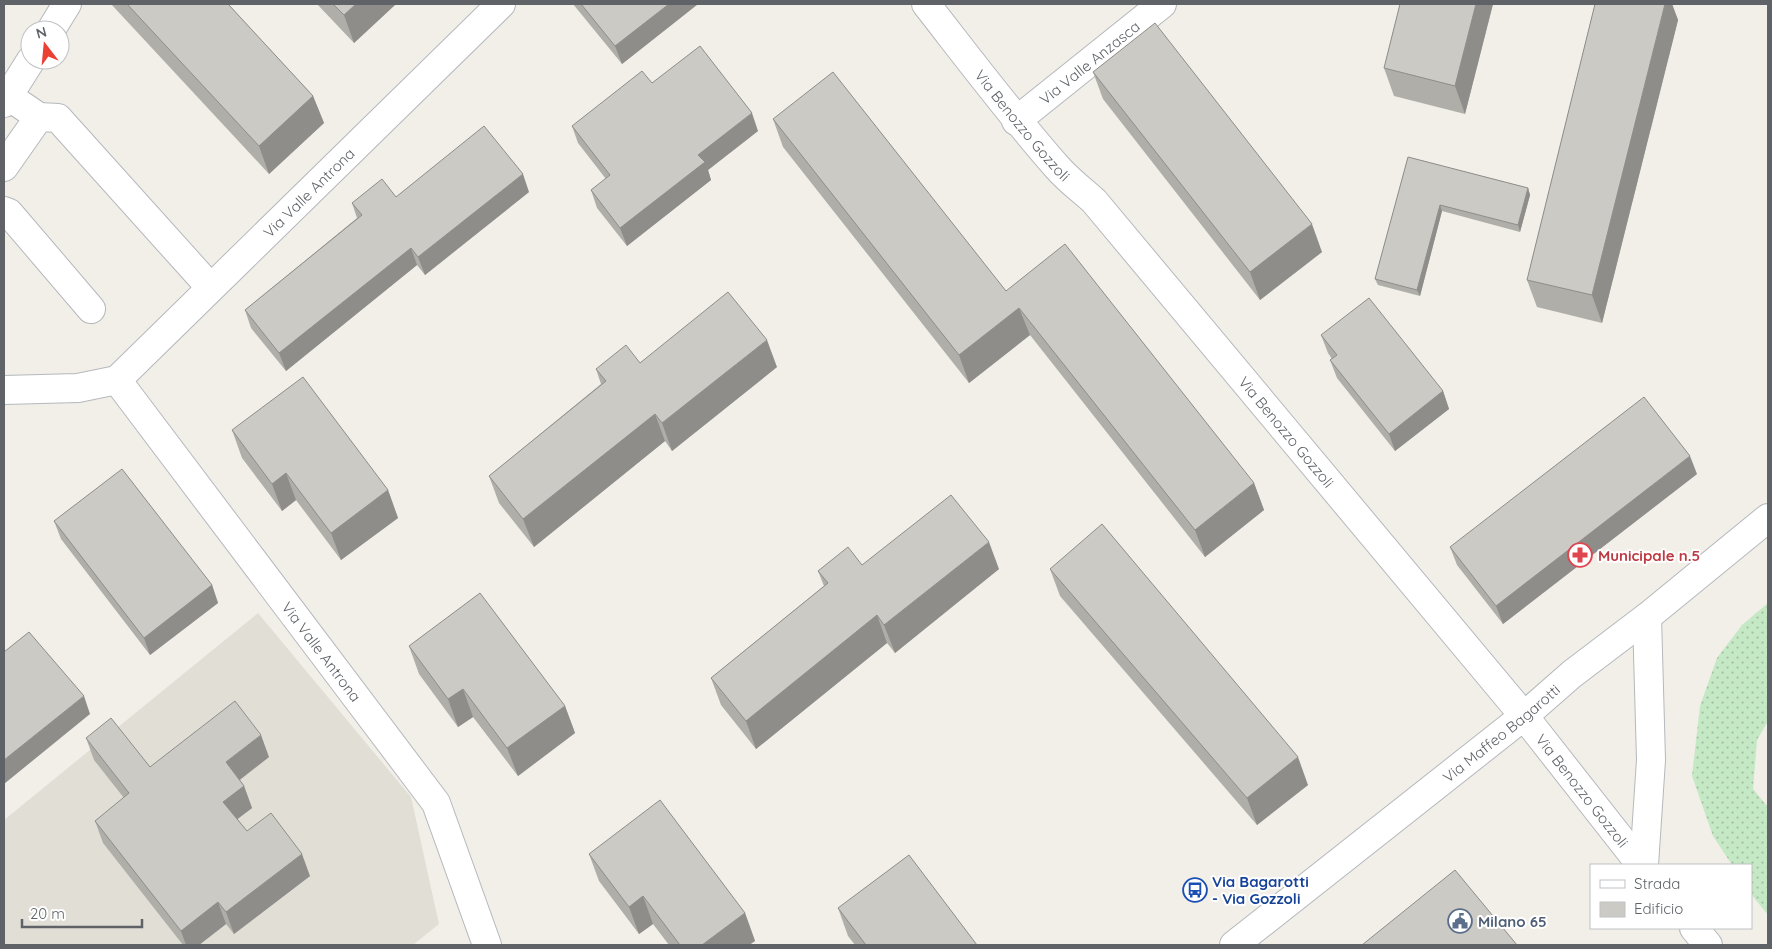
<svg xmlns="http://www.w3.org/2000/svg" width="1772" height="949" font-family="Quicksand,sans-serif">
	<defs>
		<pattern id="grass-dots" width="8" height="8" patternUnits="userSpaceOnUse" patternTransform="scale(1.25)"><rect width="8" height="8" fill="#c5e8c5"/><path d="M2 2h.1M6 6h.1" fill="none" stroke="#a3c0a4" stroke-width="1.8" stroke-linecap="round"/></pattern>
	</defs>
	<rect width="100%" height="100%" fill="#f1efe8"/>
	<path fill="#e1ded6" d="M 258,613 L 411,797 L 439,924 L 413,945 L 4,945 L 4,820 Z"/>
	<path fill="url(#grass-dots)" d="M 1768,603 L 1768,721 L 1757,740 L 1753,789 L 1768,807 L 1768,915 L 1751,894 L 1751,865 L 1732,865 L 1713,836 L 1692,776 L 1700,706 L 1717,658 L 1742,625 Z"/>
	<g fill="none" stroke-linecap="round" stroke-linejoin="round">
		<g stroke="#b5b8bc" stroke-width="30">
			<g id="minor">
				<path id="s1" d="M 926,4 C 969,59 1011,115 1057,167 C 1068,180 1082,190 1094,201 L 1524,716 L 1641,865"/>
				<path d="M 51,30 L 67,4"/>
				<path d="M 8,96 L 39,117 L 58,118 L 210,287"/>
				<path d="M 4,103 L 31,60"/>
				<path id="s2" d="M 1016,121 L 1162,4"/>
				<path d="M 4,167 L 39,117"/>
				<path d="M 4,211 L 9,213 L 91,309"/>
				<path id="s3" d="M 117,380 L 436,803 L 487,945"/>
				<path id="s4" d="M 4,390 L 78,388 L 117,380 L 501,4"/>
				<path d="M 1644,865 L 1651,760 L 1647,617"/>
				<path d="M 1694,928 L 1708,945"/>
				<path id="s5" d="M 1234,945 L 1524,716 L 1572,674 L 1647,617 L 1768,518"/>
			</g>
		</g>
		<use href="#minor" stroke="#fff" stroke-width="28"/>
	</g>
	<g fill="#afaea9">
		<path d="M 111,4 L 228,4 L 313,96 L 324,123 L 269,174 Z"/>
		<path d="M 317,4 L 396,4 L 354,43 Z"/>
		<path d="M 573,4 L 698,4 L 622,64 Z"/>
		<path d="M 1400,4 L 1493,4 L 1465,114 L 1394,96 L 1384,68 Z"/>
		<path d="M 1595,4 L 1672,4 L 1678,20 L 1602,323 L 1537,307 L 1527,280 Z"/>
		<path d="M 1093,72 L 1322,252 L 1260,300 L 1103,99 Z"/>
		<path d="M 652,83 L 758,131 L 708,170 L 711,180 L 627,246 L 597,208 L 591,190 L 606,179 L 578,143 L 572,126 Z"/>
		<path d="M 773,119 L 1006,291 L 1254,483 L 1264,510 L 1205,557 L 1030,335 L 969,383 L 783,147 Z"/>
		<path d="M 1408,157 L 1528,188 L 1530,195 L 1520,232 L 1442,211 L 1420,296 L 1378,285 L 1375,279 Z"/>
		<path d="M 529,192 L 425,275 L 417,265 L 286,371 L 251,328 L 245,310 L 357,218 L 352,203 L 396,197 Z"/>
		<path d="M 1321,335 L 1443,391 L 1449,409 L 1395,451 L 1337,378 L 1330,360 L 1332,359 L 1328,353 Z"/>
		<path d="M 640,363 L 777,367 L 672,451 L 665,441 L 534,547 L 499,503 L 489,476 L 601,384 L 596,369 Z"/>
		<path d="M 232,430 L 388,490 L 398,518 L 341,560 L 296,500 L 282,511 L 242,458 Z"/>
		<path d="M 1697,474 L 1503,624 L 1457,565 L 1450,547 Z"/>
		<path d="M 54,521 L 212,585 L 218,603 L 150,655 L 61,539 Z"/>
		<path d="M 862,565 L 999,569 L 895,653 L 887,643 L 756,749 L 721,705 L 711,678 L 824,586 L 818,571 Z"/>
		<path d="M 1050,569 L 1308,785 L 1257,825 L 1060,596 Z"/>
		<path d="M 409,646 L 565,706 L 575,733 L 518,776 L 473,717 L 458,727 L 419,674 Z"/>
		<path d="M 86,738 L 150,767 L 269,757 L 240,780 L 244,786 L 252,808 L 237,819 L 247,831 L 310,876 L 234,934 L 226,924 L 199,945 L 183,945 L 103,843 L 95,821 L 124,798 L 94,760 Z"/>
		<path d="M 589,854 L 745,913 L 755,941 L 749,945 L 669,945 L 653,924 L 639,934 L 599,881 Z"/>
		<path d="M 838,908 L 977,945 L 855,945 L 848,936 Z"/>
	</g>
	<g fill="#8f8d8a">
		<path d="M 356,4 L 396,4 L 354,43 L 344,15 Z"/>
		<path d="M 669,4 L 698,4 L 622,64 L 615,46 Z"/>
		<path d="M 1476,4 L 1493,4 L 1465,114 L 1455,86 Z"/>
		<path d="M 1665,4 L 1672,4 L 1678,20 L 1602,323 L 1592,295 Z"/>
		<path d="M 313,96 L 324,123 L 269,174 L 259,146 Z"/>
		<path d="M 752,113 L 758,131 L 708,170 L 711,180 L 627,246 L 620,228 L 698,155 Z"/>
		<path d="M 523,174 L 529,192 L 425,275 L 418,257 Z"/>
		<path d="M 1528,188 L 1530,195 L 1520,232 L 1518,225 Z"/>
		<path d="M 1440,205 L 1442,211 L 1420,296 L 1417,290 Z"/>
		<path d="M 1312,224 L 1322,252 L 1260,300 L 1250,272 Z"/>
		<path d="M 411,248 L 417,265 L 286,371 L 279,353 Z"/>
		<path d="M 1019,308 L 1030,335 L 969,383 L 959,355 Z"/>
		<path d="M 767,340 L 777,367 L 672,451 L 662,423 Z"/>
		<path d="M 1443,391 L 1449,409 L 1395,451 L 1389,434 Z"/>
		<path d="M 655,414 L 665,441 L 534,547 L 523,519 Z"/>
		<path d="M 1690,456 L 1697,474 L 1503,624 L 1496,606 Z"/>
		<path d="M 286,473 L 296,500 L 282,511 L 272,484 Z"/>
		<path d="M 1254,483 L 1264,510 L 1205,557 L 1195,530 Z"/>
		<path d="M 388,490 L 398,518 L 341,560 L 331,533 Z"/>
		<path d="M 989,542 L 999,569 L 895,653 L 884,625 Z"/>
		<path d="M 212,585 L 218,603 L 150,655 L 144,638 Z"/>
		<path d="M 877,615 L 887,643 L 756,749 L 746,721 Z"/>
		<path d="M 463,689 L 473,717 L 458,727 L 448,699 Z"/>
		<path d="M 84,696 L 90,714 L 4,784 L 4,760 Z"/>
		<path d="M 565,706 L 575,733 L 518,776 L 507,748 Z"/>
		<path d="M 261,735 L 269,757 L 234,784 L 226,762 Z"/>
		<path d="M 1298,757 L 1308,785 L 1257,825 L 1247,798 Z"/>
		<path d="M 244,786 L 252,808 L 231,824 L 223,802 Z"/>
		<path d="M 302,854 L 310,876 L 234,934 L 226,912 Z"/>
		<path d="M 643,896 L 653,924 L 639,934 L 629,907 Z"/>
		<path d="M 218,902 L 226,924 L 199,945 L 186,945 L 181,931 Z"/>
		<path d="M 745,913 L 755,941 L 749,945 L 702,945 Z"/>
	</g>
	<g fill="#cccac5" stroke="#8f8d8a">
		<path d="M 127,4 L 228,4 L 313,96 L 259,146 Z"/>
		<path d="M 333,4 L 356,4 L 344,15 Z"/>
		<path d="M 581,4 L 669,4 L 615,46 Z"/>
		<path d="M 1400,4 L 1476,4 L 1455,86 L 1384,68 Z"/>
		<path d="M 1595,4 L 1665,4 L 1592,295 L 1527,280 Z"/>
		<path d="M 1155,23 L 1312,224 L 1250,272 L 1093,72 Z"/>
		<path d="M 700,46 L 752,113 L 698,155 L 705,162 L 620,228 L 591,190 L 610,175 L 572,126 L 642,71 L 652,83 Z"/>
		<path d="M 833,72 L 1006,291 L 1065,244 L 1254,483 L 1195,530 L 1019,308 L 959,355 L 773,119 Z"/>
		<path d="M 484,126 L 523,174 L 418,257 L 411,248 L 279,353 L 245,310 L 362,215 L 352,203 L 382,179 L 396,197 Z"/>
		<path d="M 1408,157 L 1528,188 L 1518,225 L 1440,205 L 1417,290 L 1375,279 Z"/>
		<path d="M 728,292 L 767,340 L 662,423 L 655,414 L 523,519 L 489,476 L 606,381 L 596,369 L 626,345 L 640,363 Z"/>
		<path d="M 1369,298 L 1443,391 L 1389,434 L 1330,360 L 1337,355 L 1321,335 Z"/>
		<path d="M 303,377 L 388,490 L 331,533 L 286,473 L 272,484 L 232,430 Z"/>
		<path d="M 1644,397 L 1690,456 L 1496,606 L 1450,547 Z"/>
		<path d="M 122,469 L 212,585 L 144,638 L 54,521 Z"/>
		<path d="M 951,495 L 989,542 L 884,625 L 877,615 L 746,721 L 711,678 L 828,583 L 818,571 L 848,547 L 862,565 Z"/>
		<path d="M 1102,524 L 1298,757 L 1247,798 L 1050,569 Z"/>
		<path d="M 480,593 L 565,706 L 507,748 L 463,689 L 448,699 L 409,646 Z"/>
		<path d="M 29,632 L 84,696 L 4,760 L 4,652 Z"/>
		<path d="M 235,701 L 261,735 L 226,762 L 244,786 L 223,802 L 247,831 L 271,813 L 302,854 L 226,912 L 218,902 L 181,931 L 95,821 L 129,793 L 86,738 L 111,718 L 150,767 Z"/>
		<path d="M 660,800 L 745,913 L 702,945 L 680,945 L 643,896 L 629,907 L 589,854 Z"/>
		<path d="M 909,855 L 977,945 L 866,945 L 838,908 Z"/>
		<path d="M 1455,870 L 1517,945 L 1362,945 Z"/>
	</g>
	<defs>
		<g id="pharmacy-ring" transform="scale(1.25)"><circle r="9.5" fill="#fff" stroke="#e0444e" stroke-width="1.5"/><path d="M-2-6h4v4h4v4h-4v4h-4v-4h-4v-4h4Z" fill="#e0444e"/></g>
		<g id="bus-ring" transform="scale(1.25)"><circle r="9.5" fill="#fff" stroke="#1a4fb4" stroke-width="1.5"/><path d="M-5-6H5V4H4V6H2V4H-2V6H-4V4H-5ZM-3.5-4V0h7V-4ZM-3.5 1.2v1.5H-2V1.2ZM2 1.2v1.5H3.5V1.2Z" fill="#1a4fb4"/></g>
		<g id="civic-ring" transform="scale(1.25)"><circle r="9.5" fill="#fff" stroke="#5c6f8a" stroke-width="1.5"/><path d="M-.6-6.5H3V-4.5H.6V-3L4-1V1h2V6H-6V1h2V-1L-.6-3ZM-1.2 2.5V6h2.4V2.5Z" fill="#5c6f8a"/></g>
	</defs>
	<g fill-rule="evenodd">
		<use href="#pharmacy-ring" x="1580" y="555"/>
		<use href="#bus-ring" x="1195" y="890"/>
		<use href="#civic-ring" x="1460" y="921"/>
	</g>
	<g text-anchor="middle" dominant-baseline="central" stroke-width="4" stroke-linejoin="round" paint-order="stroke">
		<g font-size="15" fill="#5f6368" stroke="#fff">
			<text stroke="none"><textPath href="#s2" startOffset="94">Via Valle Anzasca</textPath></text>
			<text stroke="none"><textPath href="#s1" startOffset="155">Via Benozzo Gozzoli</textPath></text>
			<text stroke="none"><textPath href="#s4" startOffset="382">Via Valle Antrona</textPath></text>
			<text stroke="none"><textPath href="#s1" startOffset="560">Via Benozzo Gozzoli</textPath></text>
			<text stroke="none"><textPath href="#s3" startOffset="340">Via Valle Antrona</textPath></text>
			<text stroke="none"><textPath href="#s5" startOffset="341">Via Maffeo Bagarotti</textPath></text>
			<text stroke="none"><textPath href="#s1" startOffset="1025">Via Benozzo Gozzoli</textPath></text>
		</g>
		<g font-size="15" font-weight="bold" fill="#be3a42" stroke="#fff" text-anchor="start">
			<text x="1598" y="555">Municipale n.5</text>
		</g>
		<g font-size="15" font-weight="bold" fill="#164399" stroke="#fff" text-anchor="start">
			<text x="1212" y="881">Via Bagarotti<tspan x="1212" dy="17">- Via Gozzoli</tspan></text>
		</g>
		<g font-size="15" font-weight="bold" fill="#4e5e75" stroke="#fff" text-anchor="start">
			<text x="1478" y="921">Milano 65</text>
		</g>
	</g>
	<rect width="1772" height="949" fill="none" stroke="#5f6368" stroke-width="10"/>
	<rect x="1590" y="864" width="162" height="65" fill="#ffffff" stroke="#bfc1c3"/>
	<rect x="1600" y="880" width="25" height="8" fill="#ffffff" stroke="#bfc1c3"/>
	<text x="1634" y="889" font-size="15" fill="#5f6368">Strada</text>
	<rect x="1600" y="902" width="25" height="15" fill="#cccac5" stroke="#bfc1c3"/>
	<text x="1634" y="914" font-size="15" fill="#5f6368">Edificio</text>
	<g transform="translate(45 45) rotate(344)"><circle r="24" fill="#ffffff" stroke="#bfc1c3"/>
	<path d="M0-4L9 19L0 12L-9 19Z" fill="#eb4034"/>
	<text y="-8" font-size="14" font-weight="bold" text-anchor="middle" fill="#5f6368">N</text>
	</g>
	<path d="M22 919v8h120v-8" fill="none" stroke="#5f6368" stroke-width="2.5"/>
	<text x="30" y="919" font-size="15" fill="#5f6368" stroke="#ffffff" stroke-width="4" paint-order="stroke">20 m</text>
</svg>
